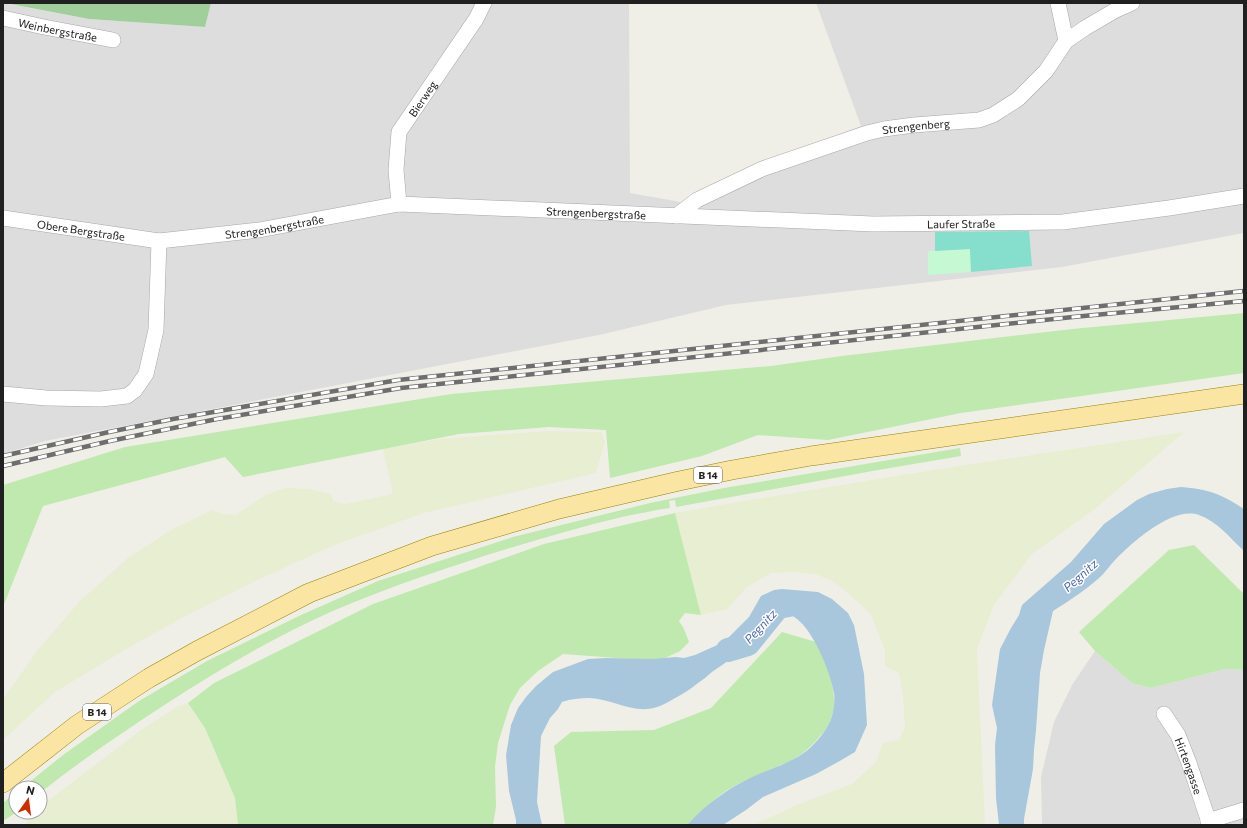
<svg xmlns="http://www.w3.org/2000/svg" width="1247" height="828" font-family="Commissioner,sans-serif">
	<rect width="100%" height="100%" fill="#f0efe7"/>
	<g fill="#dedddd">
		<path d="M 3,3 L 89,19 L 205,27 L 211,3 L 629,3 L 630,193 L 681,202 L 715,183 L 861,126 L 816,3 L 1244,3 L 1244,233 L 1062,267 L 726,305 L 599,335 L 45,441 L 3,454 Z"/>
		<path d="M 1095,651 L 1132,683 L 1151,688 L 1225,669 L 1244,670 L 1244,825 L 1042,825 L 1041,777 L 1054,722 L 1072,685 Z"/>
	</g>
	<g fill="#e7eed2">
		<path d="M 548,431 L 601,432 L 605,442 L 596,473 L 424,513 L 337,544 L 253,582 L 195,611 L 128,648 L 55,692 L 3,740 L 3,699 L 40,647 L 80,601 L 128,558 L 171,530 L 212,510 L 223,514 L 235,515 L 266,495 L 285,488 L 309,489 L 331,494 L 333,501 L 346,504 L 393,494 L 383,449 L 440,439 Z"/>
		<path d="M 1184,432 L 1096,508 L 1032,554 L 994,605 L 977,649 L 985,825 L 754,825 L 794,806 L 852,784 L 876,762 L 883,743 L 899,740 L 905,727 L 903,697 L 899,673 L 885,666 L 885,650 L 870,613 L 842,588 L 832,581 L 818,575 L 793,572 L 771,573 L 747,587 L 727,609 L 701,615 L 675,513 L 738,502 L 946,468 Z"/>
		<path d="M 188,703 L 205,728 L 235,798 L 238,825 L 25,825 L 28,816 L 33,812 L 40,812 L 40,807 L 141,730 L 177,707 Z"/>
	</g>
	<g fill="#bfe9ae">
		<path d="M 1244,313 L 1244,373 L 961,413 L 828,440 L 758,435 L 702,456 L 610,478 L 606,430 L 549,427 L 459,434 L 243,477 L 225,457 L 43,506 L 3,607 L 3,485 L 125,447 L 451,394 L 771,366 L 842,356 L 1072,329 Z"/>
		<path d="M 960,448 L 961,456 L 878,470 L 676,507 L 675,500 L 669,501 L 670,508 C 654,510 638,514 622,517 C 584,526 547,537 510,548 C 451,566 392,586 335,610 C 276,636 220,669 166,704 C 123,732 80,761 40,793 L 40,788 L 22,788 L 63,755 L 139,701 L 207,661 L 301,615 L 378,581 L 513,537 L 650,503 L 724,488 Z"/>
		<path d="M 675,513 L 701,615 L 685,613 L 679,621 L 684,629 L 689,642 L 680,651 L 663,659 L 631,659 L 563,654 L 538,671 L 520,688 L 510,705 L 498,743 L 495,767 L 496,807 L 493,825 L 238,825 L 235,798 L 205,728 L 188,703 L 214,683 L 373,604 L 544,544 Z"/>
		<path d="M 1194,545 L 1244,594 L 1244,670 L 1225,669 L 1151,688 L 1132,683 L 1095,651 L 1079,632 L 1169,550 Z"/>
		<path d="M 782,632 L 816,642 C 827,667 843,699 828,726 C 826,730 823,733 820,736 C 812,746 802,755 790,761 C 769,771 746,778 726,791 C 712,800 699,813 687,825 L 565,825 L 554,746 L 571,732 L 654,730 L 711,708 Z"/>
		<path d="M 16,792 L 17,812 L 3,821 L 3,803 Z"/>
	</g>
	<path fill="#a1cf9c" d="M 5,3 L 211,3 L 205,27 L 89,19 Z"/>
	<path fill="#c5f9d3" d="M 970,249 L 971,272 L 928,275 L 928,251 Z"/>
	<path fill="#86decd" d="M 1029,231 L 1032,266 L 971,272 L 970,249 L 935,251 L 935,232 Z"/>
	<g fill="#a8c7dd">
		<path d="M 1181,487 C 1209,489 1221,494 1244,509 L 1244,551 C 1230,538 1218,522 1199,515 C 1173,506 1134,541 1116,559 C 1110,565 1105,573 1098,579 C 1084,591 1069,601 1053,611 L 1044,650 L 1040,673 L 1036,730 L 1034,750 L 1033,769 L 1024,819 L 1024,825 L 999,825 L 996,798 L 995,745 L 997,728 L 992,705 L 1000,649 L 1011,628 L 1019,615 L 1022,605 L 1071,562 L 1104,524 L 1137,500 L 1149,494 L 1167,489 Z"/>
		<path d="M 782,589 L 818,592 L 832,599 L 848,613 L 854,625 L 864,674 L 867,725 L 855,752 L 838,762 L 816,774 L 763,797 L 746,810 L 723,825 L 687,825 C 706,804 727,789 752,777 C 772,768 798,761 813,745 C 822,736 831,724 833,712 C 834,706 835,699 834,693 C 831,673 808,613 784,614 C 769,615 760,629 752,640 C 742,652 725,663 712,672 C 707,676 703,680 698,683 C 690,690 679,696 670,701 C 639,720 620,700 589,698 C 580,698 571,699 562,702 L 558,709 L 550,718 L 541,736 L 537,802 L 542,825 L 516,825 L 516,820 L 509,791 L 506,755 L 511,725 L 518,708 L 526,697 L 536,686 L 553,672 L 588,659 L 606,658 L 652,659 L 676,657 L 684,658 L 695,655 L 724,642 L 749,617 L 761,596 L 774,590 Z"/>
	</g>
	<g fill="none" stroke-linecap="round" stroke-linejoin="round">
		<path stroke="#a8c7dd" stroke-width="24" d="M 728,650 L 748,644 L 778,607 L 789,605"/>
		<g stroke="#a7a7a7" stroke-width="16">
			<g id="minor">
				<path d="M 1058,3 L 1066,41"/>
				<path id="s1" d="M 3,18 L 44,27 L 113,40"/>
				<path id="s2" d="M 399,204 L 396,170 L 399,132 L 476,19 L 484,3"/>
				<path id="s3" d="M 676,216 L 697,200 L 762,169 L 867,133 L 884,129 L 914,125 L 979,120 L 993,115 L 1018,99 L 1046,71 L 1066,41 L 1085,28 L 1114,11 L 1132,3"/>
				<path id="s4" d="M 3,218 L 159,241 L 259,230 L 399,204 L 873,224 L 1063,222 L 1169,208 L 1244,196"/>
				<path d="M 3,394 L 46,398 L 101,399 L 127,396 L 135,390 L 146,374 L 156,330 L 159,241"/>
				<path id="s5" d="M 1164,714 L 1178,735 L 1189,763 L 1210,825"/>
				<path d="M 1208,821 L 1244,810"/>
			</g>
		</g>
		<g stroke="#998503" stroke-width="20">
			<path id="major" d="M 3,783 L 77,725 L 149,678 L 197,651 L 309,593 L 432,546 L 559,509 L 679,481 L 732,470 L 811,456 L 1244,394"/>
		</g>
		<use href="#minor" stroke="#fff" stroke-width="15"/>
		<use href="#major" stroke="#fae5a2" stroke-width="19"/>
		<g stroke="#6e6e6e" stroke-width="4.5">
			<g id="rail">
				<path d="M 3,456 L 109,432 L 173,419 L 398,380 L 1244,291"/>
				<path d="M 3,466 L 110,441 L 217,419 L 401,388 L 1073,317 L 1244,301"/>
			</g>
		</g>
		<use href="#rail" stroke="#fff" stroke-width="3" stroke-dasharray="9" stroke-linecap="butt"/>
	</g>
	<g text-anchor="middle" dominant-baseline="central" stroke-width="3" stroke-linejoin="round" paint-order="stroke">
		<g fill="#fff" stroke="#636363" stroke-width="1">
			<rect x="694" y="467" width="28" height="16" rx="3"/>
			<rect x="83" y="704" width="28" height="16" rx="3"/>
		</g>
		<g font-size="10" font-weight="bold" fill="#202020">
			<text x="708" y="475">B 14</text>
			<text x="97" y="712">B 14</text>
		</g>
		<g font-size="11" fill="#202020" stroke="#fff">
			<text stroke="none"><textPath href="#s1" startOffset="56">Weinbergstraße</textPath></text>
			<text stroke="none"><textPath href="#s2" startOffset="113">Bierweg</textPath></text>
			<text stroke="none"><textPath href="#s3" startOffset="259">Strengenberg</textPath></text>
			<text stroke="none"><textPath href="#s4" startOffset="598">Strengenbergstraße</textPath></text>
			<text stroke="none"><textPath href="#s4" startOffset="963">Laufer Straße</textPath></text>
			<text stroke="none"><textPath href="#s4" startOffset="274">Strengenbergstraße</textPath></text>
			<text stroke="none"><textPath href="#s4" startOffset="79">Obere Bergstraße</textPath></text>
			<text stroke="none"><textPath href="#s5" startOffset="58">Hirtengasse</textPath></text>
		</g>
		<g font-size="12" font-style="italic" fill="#4d6baf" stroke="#fff">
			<text transform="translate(1080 575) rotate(-42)">Pegnitz</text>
			<text transform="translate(760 626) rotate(-47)">Pegnitz</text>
		</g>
	</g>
	<rect width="1247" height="828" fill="none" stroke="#202020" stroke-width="8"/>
	<g transform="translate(28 800) rotate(14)"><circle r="19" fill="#ffffff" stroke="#a6a6a6"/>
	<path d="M0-3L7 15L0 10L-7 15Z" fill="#cd2b03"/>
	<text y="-6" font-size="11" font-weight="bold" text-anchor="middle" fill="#202020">N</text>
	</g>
</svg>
